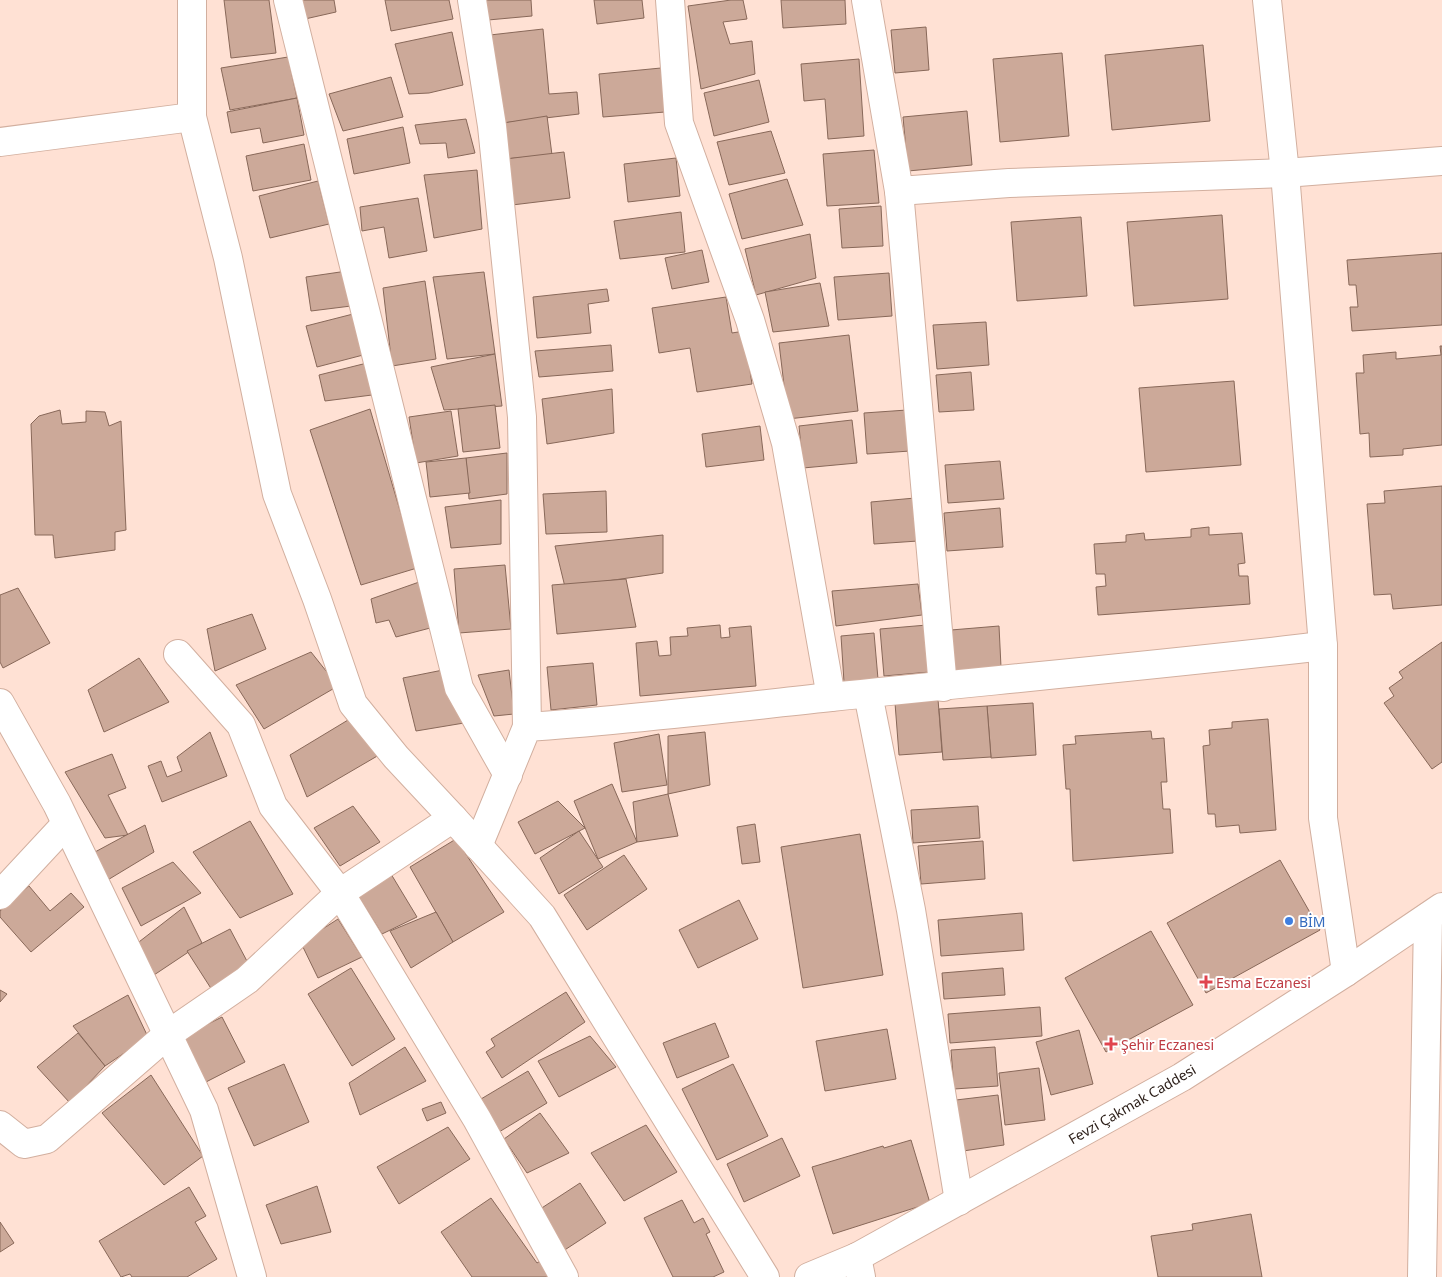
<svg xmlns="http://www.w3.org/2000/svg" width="1442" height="1277" font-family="'Noto Sans',sans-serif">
	<rect width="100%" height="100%" fill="#ffe1d4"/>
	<g fill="#cca999" stroke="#886859">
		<path d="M 224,0 L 269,0 L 276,53 L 231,58 Z"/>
		<path d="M 301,0 L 334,0 L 336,12 L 305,19 Z"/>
		<path d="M 385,0 L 449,0 L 453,19 L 391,31 Z"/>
		<path d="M 486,0 L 531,0 L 532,16 L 488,20 Z"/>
		<path d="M 594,0 L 642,0 L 644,18 L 597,24 Z"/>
		<path d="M 731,0 L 743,0 L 747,19 L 723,22 L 730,44 L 752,41 L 755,74 L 701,89 L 688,6 Z"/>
		<path d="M 781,0 L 845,0 L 846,24 L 783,28 Z"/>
		<path d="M 926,27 L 929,70 L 895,73 L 891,30 Z"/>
		<path d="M 543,29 L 549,94 L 577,92 L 579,114 L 503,123 L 490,35 Z"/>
		<path d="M 452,32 L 463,85 L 429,93 L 409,94 L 395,44 Z"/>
		<path d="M 1203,45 L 1210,121 L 1112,130 L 1105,55 Z"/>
		<path d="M 1062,53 L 1069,136 L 1000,142 L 993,59 Z"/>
		<path d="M 288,57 L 297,98 L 230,110 L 221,68 Z"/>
		<path d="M 859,59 L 864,136 L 828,139 L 825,99 L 804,101 L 801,64 Z"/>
		<path d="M 661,68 L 665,112 L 603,117 L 599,74 Z"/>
		<path d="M 391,77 L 403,117 L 343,131 L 329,94 Z"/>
		<path d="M 759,80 L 769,122 L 714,136 L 704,93 Z"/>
		<path d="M 297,98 L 304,135 L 263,143 L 260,128 L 231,133 L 227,112 Z"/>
		<path d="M 967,111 L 972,165 L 908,171 L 903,117 Z"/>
		<path d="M 547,116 L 552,155 L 505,159 L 503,123 Z"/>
		<path d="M 466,119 L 475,153 L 448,158 L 446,143 L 420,144 L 415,125 Z"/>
		<path d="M 403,127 L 410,163 L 354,174 L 347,139 Z"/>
		<path d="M 771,131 L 785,173 L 729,185 L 717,142 Z"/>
		<path d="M 304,144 L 311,180 L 253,191 L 246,156 Z"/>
		<path d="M 874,150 L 879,203 L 827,206 L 823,154 Z"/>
		<path d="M 564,152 L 570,198 L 512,205 L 505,159 Z"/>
		<path d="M 676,158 L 680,196 L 628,202 L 624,164 Z"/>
		<path d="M 477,170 L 482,229 L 434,238 L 424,175 Z"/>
		<path d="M 787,179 L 803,225 L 742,239 L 729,194 Z"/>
		<path d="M 318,181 L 329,224 L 270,238 L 259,196 Z"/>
		<path d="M 418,198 L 427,251 L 389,258 L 384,227 L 362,231 L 360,207 Z"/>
		<path d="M 881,206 L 883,246 L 842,248 L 839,209 Z"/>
		<path d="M 681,212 L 685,252 L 620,259 L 614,221 Z"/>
		<path d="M 1222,215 L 1228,299 L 1134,306 L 1127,222 Z"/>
		<path d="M 1081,217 L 1087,296 L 1017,301 L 1011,222 Z"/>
		<path d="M 810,234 L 816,278 L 756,295 L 745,249 Z"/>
		<path d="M 702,250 L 709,282 L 672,289 L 665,258 Z"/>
		<path d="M 1442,253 L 1442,325 L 1352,331 L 1350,307 L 1358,307 L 1356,285 L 1349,285 L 1347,260 Z"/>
		<path d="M 347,271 L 351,306 L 311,311 L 306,277 Z"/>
		<path d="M 484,272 L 495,354 L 447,359 L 433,277 Z"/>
		<path d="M 889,273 L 892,316 L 838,320 L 834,277 Z"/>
		<path d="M 425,281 L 436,359 L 392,366 L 383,288 Z"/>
		<path d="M 820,283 L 829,326 L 773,332 L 765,292 Z"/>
		<path d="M 607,289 L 609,301 L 588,304 L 591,333 L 537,338 L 533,297 Z"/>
		<path d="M 726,297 L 732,333 L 744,331 L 752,384 L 697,392 L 690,348 L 659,353 L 652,308 Z"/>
		<path d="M 357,313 L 367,354 L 317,367 L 306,326 Z"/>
		<path d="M 986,322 L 989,365 L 937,369 L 933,325 Z"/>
		<path d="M 849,335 L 858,411 L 788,419 L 779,343 Z"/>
		<path d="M 611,345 L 613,371 L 539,377 L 535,351 Z"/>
		<path d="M 1440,346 L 1442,346 L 1442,445 L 1403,449 L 1403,455 L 1370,457 L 1369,433 L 1360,434 L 1356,373 L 1364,373 L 1363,355 L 1396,352 L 1396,359 L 1441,355 Z"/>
		<path d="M 495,354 L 502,406 L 444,410 L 431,367 Z"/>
		<path d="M 367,363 L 372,395 L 325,401 L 319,375 Z"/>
		<path d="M 971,372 L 974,410 L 939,412 L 936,375 Z"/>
		<path d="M 1234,381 L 1241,465 L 1146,472 L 1139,388 Z"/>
		<path d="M 612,389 L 614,433 L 547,444 L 542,399 Z"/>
		<path d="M 495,405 L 500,448 L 463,452 L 458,409 Z"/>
		<path d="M 370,409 L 417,568 L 361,585 L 310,430 Z"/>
		<path d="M 60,410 L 62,424 L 86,422 L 86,411 L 105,412 L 109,426 L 121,421 L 126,530 L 115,532 L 115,550 L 55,558 L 53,535 L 35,535 L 31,424 L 39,416 Z"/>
		<path d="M 907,410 L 910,451 L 867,454 L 864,413 Z"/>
		<path d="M 451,411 L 458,456 L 416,463 L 409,417 Z"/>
		<path d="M 852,420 L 857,463 L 803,468 L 799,426 Z"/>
		<path d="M 760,426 L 764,460 L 706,467 L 702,434 Z"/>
		<path d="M 507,453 L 507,494 L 469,499 L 466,458 Z"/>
		<path d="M 466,458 L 470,493 L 430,497 L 426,462 Z"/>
		<path d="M 1000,461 L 1004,499 L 948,503 L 945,465 Z"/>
		<path d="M 1442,486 L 1442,605 L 1393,609 L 1391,594 L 1374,595 L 1367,504 L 1385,503 L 1384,491 Z"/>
		<path d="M 606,491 L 607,532 L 546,534 L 543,494 Z"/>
		<path d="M 915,498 L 918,541 L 874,544 L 871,502 Z"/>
		<path d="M 501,500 L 501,544 L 451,548 L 445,507 Z"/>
		<path d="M 1000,508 L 1003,547 L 947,551 L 944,513 Z"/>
		<path d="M 1209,527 L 1209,535 L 1242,533 L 1245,563 L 1238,564 L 1239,576 L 1248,576 L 1250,604 L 1098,615 L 1096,587 L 1106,586 L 1105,574 L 1096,574 L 1094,544 L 1126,542 L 1126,535 L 1144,533 L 1145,540 L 1191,537 L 1191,529 Z"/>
		<path d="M 663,535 L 663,573 L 565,587 L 555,546 Z"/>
		<path d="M 505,565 L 511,629 L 459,633 L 454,569 Z"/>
		<path d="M 626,579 L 636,627 L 557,634 L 552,585 Z"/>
		<path d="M 422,581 L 434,627 L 396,637 L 389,620 L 376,623 L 371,599 Z"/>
		<path d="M 918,584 L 922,615 L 836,626 L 832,591 Z"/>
		<path d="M 18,588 L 50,643 L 3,668 L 0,662 L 0,595 Z"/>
		<path d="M 252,614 L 266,649 L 215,671 L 207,629 Z"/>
		<path d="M 720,625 L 721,638 L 730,637 L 729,628 L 751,626 L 756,686 L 640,696 L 636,643 L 657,641 L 659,656 L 671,655 L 670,637 L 688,636 L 687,628 Z"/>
		<path d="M 927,625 L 930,672 L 884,676 L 880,629 Z"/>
		<path d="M 999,626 L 1001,667 L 954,671 L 951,630 Z"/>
		<path d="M 874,633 L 878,679 L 844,682 L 841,636 Z"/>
		<path d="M 1442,642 L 1442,762 L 1432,769 L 1384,703 L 1394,696 L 1389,688 L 1403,678 L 1399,672 Z"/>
		<path d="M 311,652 L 338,686 L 264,729 L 236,685 Z"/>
		<path d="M 139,658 L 169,702 L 104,732 L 88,690 Z"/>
		<path d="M 593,663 L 597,705 L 551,710 L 547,667 Z"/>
		<path d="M 443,670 L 464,723 L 416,731 L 403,678 Z"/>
		<path d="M 509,670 L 514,714 L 494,716 L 478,675 Z"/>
		<path d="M 938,699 L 942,752 L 899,755 L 895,703 Z"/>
		<path d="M 1033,703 L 1036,755 L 991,758 L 987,706 Z"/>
		<path d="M 987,706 L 991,757 L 943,760 L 939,709 Z"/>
		<path d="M 353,717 L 379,755 L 307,797 L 290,755 Z"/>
		<path d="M 1268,719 L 1276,830 L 1240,833 L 1239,825 L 1216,827 L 1215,814 L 1208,814 L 1203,746 L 1210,745 L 1209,730 L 1232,728 L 1232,722 Z"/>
		<path d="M 1151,731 L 1152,739 L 1164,738 L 1167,782 L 1161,782 L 1163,809 L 1170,809 L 1173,853 L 1073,861 L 1070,789 L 1066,789 L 1063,745 L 1076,744 L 1075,736 Z"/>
		<path d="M 210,732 L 227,776 L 162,802 L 148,766 L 161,761 L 167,777 L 182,771 L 177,757 Z"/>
		<path d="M 705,732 L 710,785 L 668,794 L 668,736 Z"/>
		<path d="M 659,734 L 667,785 L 622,792 L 614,743 Z"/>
		<path d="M 112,754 L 126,788 L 108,795 L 128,835 L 105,838 L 65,772 Z"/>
		<path d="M 612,784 L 637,842 L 598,859 L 574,801 Z"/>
		<path d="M 668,794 L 678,836 L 637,842 L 633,802 Z"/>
		<path d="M 558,801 L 585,828 L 535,854 L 518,822 Z"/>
		<path d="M 353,806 L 380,842 L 340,866 L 314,828 Z"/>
		<path d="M 978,806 L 980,838 L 913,843 L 911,810 Z"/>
		<path d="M 250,821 L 293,894 L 240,918 L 193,852 Z"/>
		<path d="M 755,824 L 760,862 L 742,864 L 737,827 Z"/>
		<path d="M 145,825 L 154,852 L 106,881 L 95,852 Z"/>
		<path d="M 579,831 L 603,867 L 559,894 L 540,858 Z"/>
		<path d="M 860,834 L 883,975 L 803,988 L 781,847 Z"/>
		<path d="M 456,839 L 504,912 L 453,942 L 410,867 Z"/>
		<path d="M 983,841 L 985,879 L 921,884 L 918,846 Z"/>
		<path d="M 624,855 L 647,889 L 587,930 L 564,895 Z"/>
		<path d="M 1280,860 L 1320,930 L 1206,993 L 1167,923 Z"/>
		<path d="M 173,862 L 201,893 L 141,926 L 122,888 Z"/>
		<path d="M 391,874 L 417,917 L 382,934 L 357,894 Z"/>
		<path d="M 29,886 L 50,911 L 71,893 L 84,907 L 31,952 L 0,917 L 0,911 Z"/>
		<path d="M 739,900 L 758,939 L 698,968 L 679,930 Z"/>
		<path d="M 184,907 L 202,943 L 154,975 L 135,945 Z"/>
		<path d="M 436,912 L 453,942 L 411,968 L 390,931 Z"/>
		<path d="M 1022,913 L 1024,950 L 941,956 L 938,920 Z"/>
		<path d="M 338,919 L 362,957 L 318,978 L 301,943 Z"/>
		<path d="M 230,929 L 248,963 L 212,990 L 187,951 Z"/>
		<path d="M 1151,931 L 1193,1005 L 1106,1052 L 1065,978 Z"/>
		<path d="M 351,968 L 395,1039 L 352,1066 L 308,994 Z"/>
		<path d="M 1003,968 L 1005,995 L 944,999 L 942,973 Z"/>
		<path d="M 0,990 L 7,994 L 0,1002 Z"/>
		<path d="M 566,992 L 585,1022 L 502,1078 L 486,1052 L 495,1046 L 491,1039 Z"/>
		<path d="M 128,995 L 148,1037 L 105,1066 L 73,1026 Z"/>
		<path d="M 1040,1007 L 1042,1036 L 950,1043 L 948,1014 Z"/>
		<path d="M 222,1017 L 245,1062 L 204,1083 L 180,1038 Z"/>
		<path d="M 715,1023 L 729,1057 L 677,1078 L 663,1043 Z"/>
		<path d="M 887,1029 L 896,1079 L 825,1091 L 816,1041 Z"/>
		<path d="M 1079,1030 L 1093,1084 L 1051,1095 L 1036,1042 Z"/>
		<path d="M 78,1033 L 105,1066 L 70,1103 L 37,1067 Z"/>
		<path d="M 590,1036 L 616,1067 L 559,1097 L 538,1061 Z"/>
		<path d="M 405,1047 L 426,1081 L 360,1115 L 349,1083 Z"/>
		<path d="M 995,1047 L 998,1086 L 954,1089 L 951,1050 Z"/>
		<path d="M 284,1064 L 309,1122 L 254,1146 L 228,1088 Z"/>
		<path d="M 733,1064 L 768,1136 L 717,1160 L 682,1089 Z"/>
		<path d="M 1039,1068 L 1045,1120 L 1005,1125 L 999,1073 Z"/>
		<path d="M 528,1071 L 547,1103 L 499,1132 L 481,1099 Z"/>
		<path d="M 151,1075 L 203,1156 L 164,1185 L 102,1113 Z"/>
		<path d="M 998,1095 L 1004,1145 L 963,1151 L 956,1100 Z"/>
		<path d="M 441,1102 L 446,1113 L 427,1121 L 422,1109 Z"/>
		<path d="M 540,1113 L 569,1153 L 527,1173 L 504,1139 Z"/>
		<path d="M 646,1125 L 677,1172 L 624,1201 L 591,1153 Z"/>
		<path d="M 448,1127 L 470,1159 L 399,1204 L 377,1167 Z"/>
		<path d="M 782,1138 L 800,1176 L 744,1202 L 727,1164 Z"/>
		<path d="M 911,1140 L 930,1203 L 833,1234 L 812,1167 L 883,1146 L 884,1148 Z"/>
		<path d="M 580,1183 L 606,1223 L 557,1255 L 531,1215 Z"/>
		<path d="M 317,1186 L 331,1232 L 281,1244 L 266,1205 Z"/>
		<path d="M 189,1187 L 206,1216 L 195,1222 L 217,1259 L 187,1277 L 132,1277 L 130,1274 L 121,1277 L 99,1241 Z"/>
		<path d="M 491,1198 L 537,1263 L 546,1257 L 560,1277 L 472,1277 L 441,1232 Z"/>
		<path d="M 682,1200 L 694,1223 L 703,1218 L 710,1232 L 706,1234 L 724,1272 L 713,1277 L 673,1277 L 644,1218 Z"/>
		<path d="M 1251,1214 L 1262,1277 L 1158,1277 L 1151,1236 L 1193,1230 L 1192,1224 Z"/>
		<path d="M 0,1222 L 14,1243 L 0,1252 Z"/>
	</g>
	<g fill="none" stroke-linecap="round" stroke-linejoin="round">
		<g stroke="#d2af9f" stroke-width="30">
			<g id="minor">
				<path d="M 192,0 L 192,117 L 228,258 L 277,494 L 317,599 L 353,704 L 396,757 L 453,818"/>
				<path d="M 288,0 L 459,688 L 508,775"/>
				<path d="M 472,0 L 492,126 L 522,417 L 527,727"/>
				<path d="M 670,0 L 679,123 L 750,320 L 786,443 L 831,697"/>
				<path d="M 866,0 L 899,191 L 943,687"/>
				<path d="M 1267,0 L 1285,173 L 1323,646 L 1323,818 L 1346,972"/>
				<path d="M 0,142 L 192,117"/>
				<path d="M 899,191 L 1009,183 L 1285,173 L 1442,161"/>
				<path d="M 178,654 L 241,725 L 273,806 L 340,893 L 477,1119 L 564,1277"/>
				<path d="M 868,694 L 911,910 L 959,1201"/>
				<path d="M 0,703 L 57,804 L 204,1110 L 252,1277"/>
				<path d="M 478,846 L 527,727 C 629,720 730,708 831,697 C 995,680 1159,665 1323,646"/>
				<path d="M 0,895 L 66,824"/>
				<path d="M 0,1125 L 24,1144 L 47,1139 L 167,1035 L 247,980 L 340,893 L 453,818 L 542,916 L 765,1277"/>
				<path d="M 857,1257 L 861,1277"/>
				<path d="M 1422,1277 L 1428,917"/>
			</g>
		</g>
		<g stroke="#d2af9f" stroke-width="30">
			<path id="tertiary" d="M 809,1277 L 857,1257 L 1182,1077 L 1346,972 L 1442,907"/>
		</g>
		<use href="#minor" stroke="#fff" stroke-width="28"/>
		<use href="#tertiary" stroke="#fff" stroke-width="28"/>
	</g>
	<circle fill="#3f7fe0" stroke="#fff" stroke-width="2" cx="1289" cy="921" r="5"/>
	<g fill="#e0444e" stroke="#fff" stroke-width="2">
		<path d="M1203.5 974.5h5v5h5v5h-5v5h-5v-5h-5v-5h5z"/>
		<path d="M1108.5 1036.5h5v5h5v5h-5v5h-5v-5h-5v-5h5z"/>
	</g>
	<g text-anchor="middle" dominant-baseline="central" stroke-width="4" stroke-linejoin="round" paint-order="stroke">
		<g font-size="14" fill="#366cbe" stroke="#fff" text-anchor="start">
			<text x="1299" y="921">BİM</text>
		</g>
		<g font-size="14" fill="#be3a42" stroke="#fff" text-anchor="start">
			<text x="1216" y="982">Esma Eczanesi</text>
			<text x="1121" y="1044">Şehir Eczanesi</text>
		</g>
		<g font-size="14" fill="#2a1d17" stroke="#fff">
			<text transform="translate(1132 1104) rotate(-30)">Fevzi Çakmak Caddesi</text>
		</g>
	</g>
</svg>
